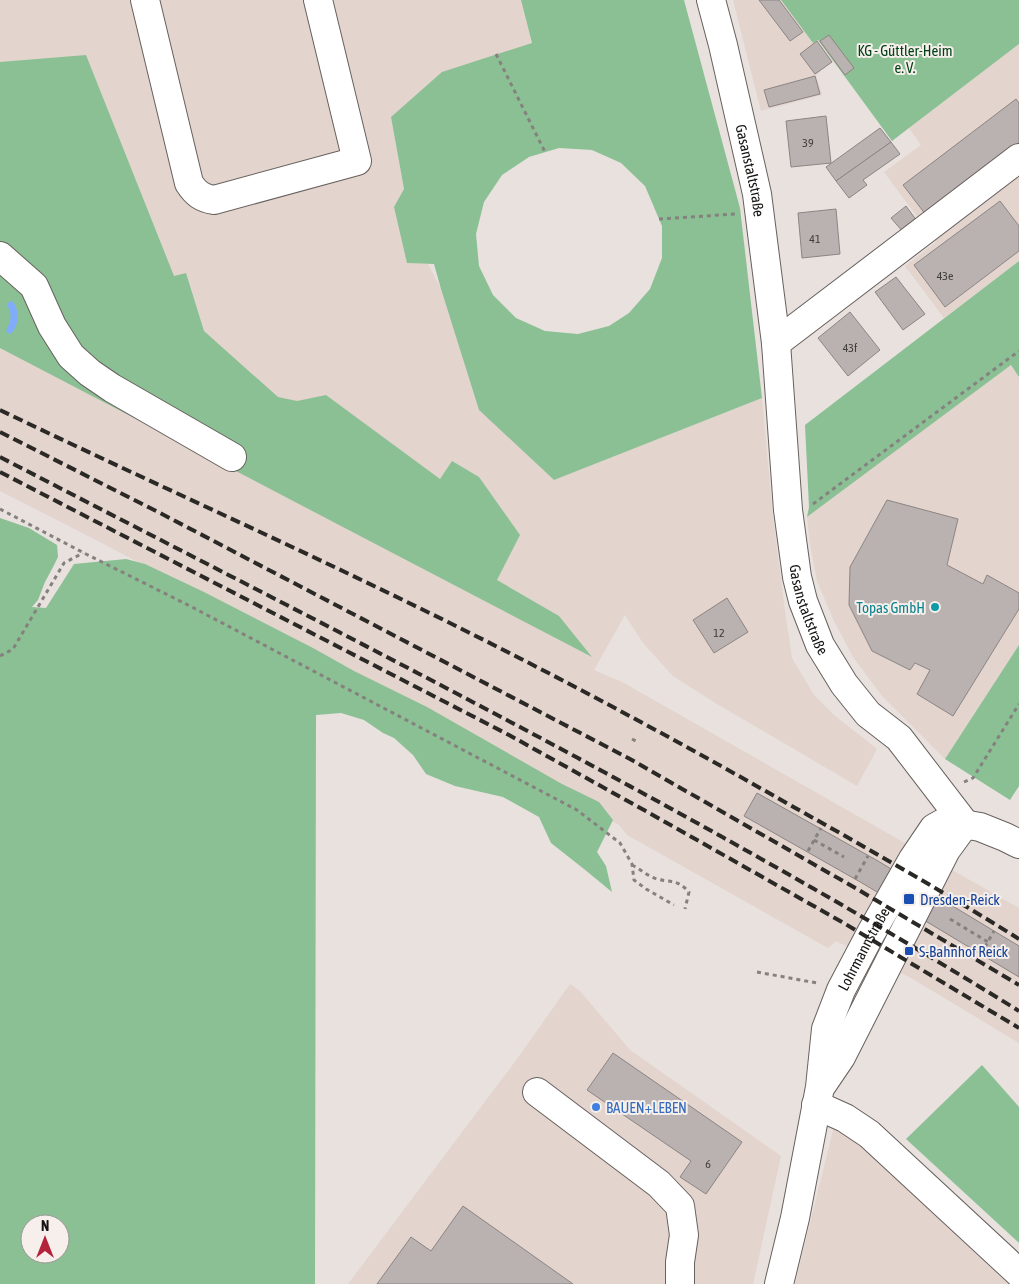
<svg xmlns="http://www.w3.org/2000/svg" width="1019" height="1284" font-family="'Asap Condensed',sans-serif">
	<rect width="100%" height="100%" fill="#e8e1de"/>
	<g fill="#e3d4cd">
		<path d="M 0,0 L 521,0 L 532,43 L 391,117 L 404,189 L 407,263 L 428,264 L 441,289 L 479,410 L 554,480 L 762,398 L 773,517 L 785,611 L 792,658 L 814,695 L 834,715 L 877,749 L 857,786 L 717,704 L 673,676 L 643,643 L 625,615 L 594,670 L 624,683 L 1019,908 L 1019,1043 L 911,978 L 836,941 L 828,948 L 627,835 L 619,825 L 549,786 L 170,579 L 98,541 L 0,491 Z"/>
		<path d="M 733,0 L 781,0 L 813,43 L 817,40 L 833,61 L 816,75 L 822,95 L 761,111 Z"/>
		<path d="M 1019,44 L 1019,261 L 944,318 L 905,266 L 936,242 L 884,172 L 921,145 L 909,128 Z"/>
		<path d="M 1011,365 L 1019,377 L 1019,645 L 945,759 L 882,696 L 853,657 L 834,621 L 817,581 L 810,544 L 807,517 Z"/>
		<path d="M 570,984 L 580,991 L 630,1050 L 781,1156 L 753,1284 L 348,1284 L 517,1059 Z"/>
		<path d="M 835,1122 L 1008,1284 L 795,1284 Z"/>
	</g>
	<g fill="#8bc094" fill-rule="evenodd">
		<path d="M 521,0 L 684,0 L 740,208 L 762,398 L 554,480 L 479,410 L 441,289 L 434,264 L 407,263 L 394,207 L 404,189 L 391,117 L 442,72 L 532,43 ZM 559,148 L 592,150 L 621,163 L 645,186 L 662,226 L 662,258 L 650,289 L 629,313 L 609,326 L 578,334 L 545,331 L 516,318 L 493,295 L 479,266 L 476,234 L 484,202 L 502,175 L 529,157 Z"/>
		<path d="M 781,0 L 1019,0 L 1019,44 L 892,141 L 818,40 L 813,43 Z"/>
		<path d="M 86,55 L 174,276 L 186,273 L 204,331 L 278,397 L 297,401 L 326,395 L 440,479 L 452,461 L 479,477 L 520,535 L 497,580 L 559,616 L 592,657 L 0,348 L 0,62 Z"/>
		<path d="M 1019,261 L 1019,377 L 1011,365 L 807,517 L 809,507 L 805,425 Z"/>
		<path d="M 0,518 L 29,528 L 57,545 L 58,557 L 52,569 L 45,582 L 38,600 L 32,607 L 46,608 L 74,564 L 126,559 L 145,564 L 204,592 L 313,648 L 354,671 L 427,707 L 562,784 L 599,802 L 613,820 L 597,852 L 606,866 L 612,892 L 584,869 L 551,843 L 539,817 L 503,797 L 455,786 L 426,774 L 413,755 L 394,738 L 383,733 L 364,720 L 341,713 L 316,715 L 315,1284 L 0,1284 ZM 30,1224 L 60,1224 L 60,1254 L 30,1254 Z"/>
		<path d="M 1019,645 L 1019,786 L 1010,800 L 945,759 Z"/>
		<path d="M 982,1065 L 1019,1107 L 1019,1243 L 906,1139 Z"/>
	</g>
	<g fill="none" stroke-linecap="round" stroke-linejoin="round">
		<path stroke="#80acf9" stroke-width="7" d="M 10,330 C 15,322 16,314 11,305"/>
	</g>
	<g fill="#b9b2b0" stroke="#8c8583">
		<path d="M 759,0 L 779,0 L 803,32 L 790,41 Z"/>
		<path d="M 829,35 L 854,68 L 845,75 L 820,41 Z"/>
		<path d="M 817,41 L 832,62 L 815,74 L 800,54 Z"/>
		<path d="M 815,76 L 820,94 L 769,107 L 764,90 Z"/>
		<path d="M 1016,99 L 1019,103 L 1019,144 L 926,215 L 903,185 Z"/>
		<path d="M 826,116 L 831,163 L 791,167 L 786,121 Z"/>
		<path d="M 880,128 L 891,142 L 836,181 L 826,167 Z"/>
		<path d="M 891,142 L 900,154 L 863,180 L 867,185 L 849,198 L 836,181 Z"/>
		<path d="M 1000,201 L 1019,226 L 1019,251 L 945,307 L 914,265 Z"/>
		<path d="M 906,206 L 917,221 L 903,232 L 891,218 Z"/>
		<path d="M 836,209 L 840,254 L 802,258 L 798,213 Z"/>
		<path d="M 896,277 L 925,314 L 903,330 L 875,292 Z"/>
		<path d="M 850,312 L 880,350 L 848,376 L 818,338 Z"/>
		<path d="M 887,500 L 958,519 L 947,565 L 983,584 L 987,575 L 1019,593 L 1019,609 L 953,716 L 917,694 L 930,670 L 915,663 L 910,670 L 872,651 L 849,605 L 850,567 Z"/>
		<path d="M 727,598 L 748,632 L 714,653 L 693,620 Z"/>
		<path d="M 757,793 L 878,861 L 1019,946 L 1019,977 L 862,883 L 744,816 Z"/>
		<path d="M 613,1053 L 742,1142 L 706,1194 L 680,1177 L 691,1161 L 587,1090 Z"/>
		<path d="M 463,1206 L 573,1284 L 377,1284 L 411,1237 L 431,1251 Z"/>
	</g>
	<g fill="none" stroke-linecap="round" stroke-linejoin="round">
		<g stroke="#67615e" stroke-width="30">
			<g id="minor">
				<path d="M 145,0 L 189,183 C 196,194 202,198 214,200 L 357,161 L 318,0"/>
				<path id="s1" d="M 711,0 L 723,45 L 757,194 L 776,343 L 788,510 L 797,577 L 803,601 L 820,645 L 844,684 L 868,714 L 899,738 L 965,824"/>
				<path d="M 0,256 L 34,286 L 52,326 L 71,356 L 90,373 L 112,388 L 232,457"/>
				<path d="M 776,343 L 1019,158"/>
				<path d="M 822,1085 L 841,1057 L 946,850 L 965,824"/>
				<path d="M 537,1092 L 659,1184 L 680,1206 L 684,1235 L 680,1262 L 680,1284"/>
				<path d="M 816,1105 L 845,1118 L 869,1134 L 1019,1273"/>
				<path id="s2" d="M 779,1284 L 795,1218 L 820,1087 L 826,1029 L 841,990 L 871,933 L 913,859 L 934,828 L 943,823 L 951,822 L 980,827 L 1005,837 L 1019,844"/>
			</g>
		</g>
		<g stroke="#85817e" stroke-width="3" stroke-dasharray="4 4" stroke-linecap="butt">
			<path d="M 496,54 L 545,152"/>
			<path d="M 659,219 L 736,214"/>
			<path d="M 813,504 L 1019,351"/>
			<path d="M 0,509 L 84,553 L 190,606 L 577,810 L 620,843 L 632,864 L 634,880 L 646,889 L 674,905"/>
			<path d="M 0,656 L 13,649 L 64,563 L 83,553"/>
			<path d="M 632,739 L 636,741"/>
			<path d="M 964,782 L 973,778 L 1019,704"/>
			<path d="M 814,840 L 844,857"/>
			<path d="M 808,851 L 821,828"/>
			<path d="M 632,865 C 640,869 649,877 657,879 C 672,883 677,879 689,892 L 685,909"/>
			<path d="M 855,879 L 868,856"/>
			<path d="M 950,919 L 988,942"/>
			<path d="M 981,954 L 994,931"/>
			<path d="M 757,972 L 817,983"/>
		</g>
		<use href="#minor" stroke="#fff" stroke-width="28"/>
		<g stroke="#2b2926" stroke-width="4" stroke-dasharray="10 5" stroke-linecap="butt">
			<path d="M 0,410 C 135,475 272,536 407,602 C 537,665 664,733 790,805 C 867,848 944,892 1019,939"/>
			<path d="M 0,432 L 162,514 L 630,759 L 857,889 L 1019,985"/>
			<path d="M 0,457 C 343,635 690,807 1019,1011"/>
			<path d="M 0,472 L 509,735 L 651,814 L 842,922 L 1019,1028"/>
		</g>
	</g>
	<circle fill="#0f9aa8" stroke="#f6efeb" stroke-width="2" cx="935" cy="607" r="5"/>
	<g fill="#1a4fb4" stroke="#f6efeb" stroke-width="2">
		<rect x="903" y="893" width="12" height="12" rx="2.5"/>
		<rect x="904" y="946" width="10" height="10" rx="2.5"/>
	</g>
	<circle fill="#3f7fe0" stroke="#f6efeb" stroke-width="2" cx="596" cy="1107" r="5"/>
	<g text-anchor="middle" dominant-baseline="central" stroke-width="4" stroke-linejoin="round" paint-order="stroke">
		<g font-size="12" fill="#3f3c3a">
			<text x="808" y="143">39</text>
			<text x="815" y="239">41</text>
			<text x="945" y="276">43e</text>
			<text x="850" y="348">43f</text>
			<text x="719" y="633">12</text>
			<text x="708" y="1164">6</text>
		</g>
		<g font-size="15" fill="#004118" stroke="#f6efeb">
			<text x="905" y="50">KG - Güttler-Heim<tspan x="905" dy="17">e. V.</tspan></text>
		</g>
		<g font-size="15" fill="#161412" stroke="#f6efeb">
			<text stroke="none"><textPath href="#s1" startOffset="175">Gasanstaltstraße</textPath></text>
			<text stroke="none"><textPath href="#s1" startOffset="619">Gasanstaltstraße</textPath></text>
			<text stroke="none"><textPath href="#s2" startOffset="348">Lohrmannstraße</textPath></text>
		</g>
		<g font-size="15" fill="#0d838f" stroke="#f6efeb" text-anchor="end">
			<text x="925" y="607">Topas GmbH</text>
		</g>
		<g font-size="15" fill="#164399" stroke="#f6efeb" text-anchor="start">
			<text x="920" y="899">Dresden-Reick</text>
			<text x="919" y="951">S-Bahnhof Reick</text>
		</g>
		<g font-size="15" fill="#366cbe" stroke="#f6efeb" text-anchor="start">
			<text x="606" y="1107">BAUEN+LEBEN</text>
		</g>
	</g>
	<g transform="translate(45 1239)"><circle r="24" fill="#f6efeb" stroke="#9c9794"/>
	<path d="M0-4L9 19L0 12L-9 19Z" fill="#b5233a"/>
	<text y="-8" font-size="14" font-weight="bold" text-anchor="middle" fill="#161412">N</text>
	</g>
</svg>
